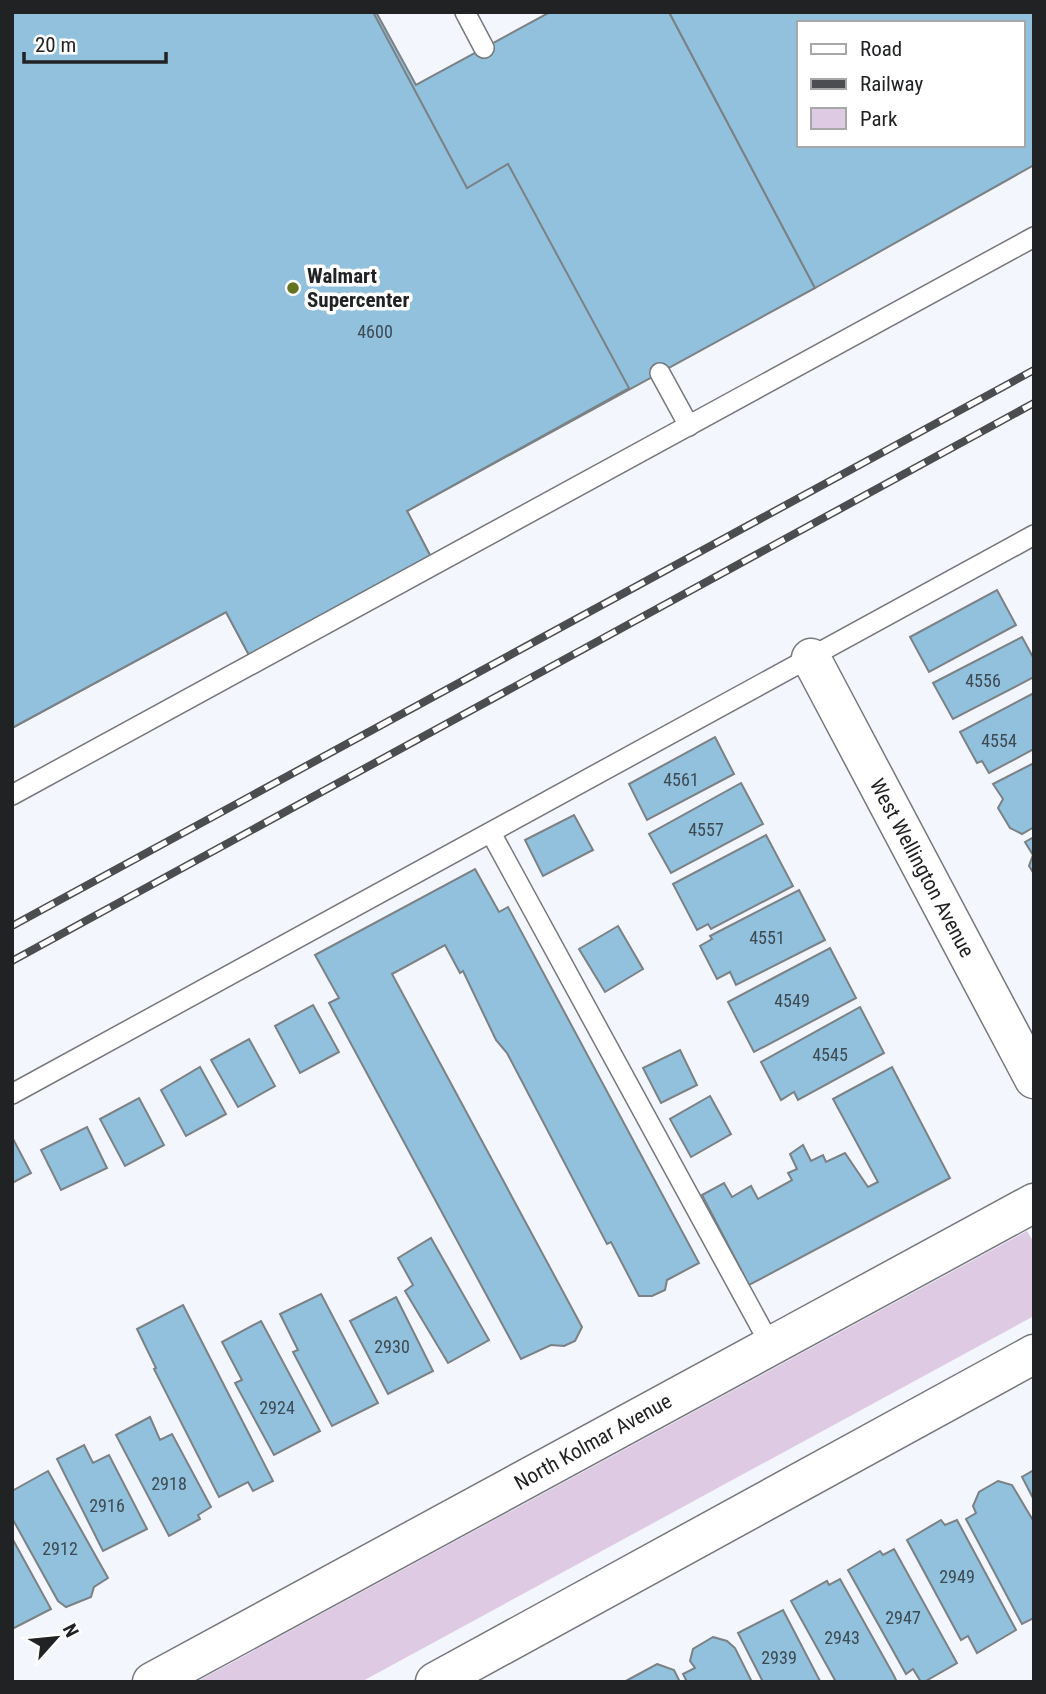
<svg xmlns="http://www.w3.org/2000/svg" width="1046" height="1694" font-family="'Roboto Condensed',sans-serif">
	<rect width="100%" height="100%" fill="#f3f6fc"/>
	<path fill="#dfcae3" d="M 1027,1231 L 1034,1243 L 1034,1316 L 361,1682 L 196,1682 Z"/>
	<g fill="#91c1dd" stroke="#7b8184" stroke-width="2" fill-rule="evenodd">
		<path d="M 12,12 L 376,12 L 416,85 L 550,12 L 669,12 L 815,288 L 407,511 L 432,559 L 250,657 L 226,612 L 12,728 Z"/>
		<path d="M 12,12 L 373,12 L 467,188 L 508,164 L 629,388 L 407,511 L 432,559 L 250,657 L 226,612 L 12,728 Z"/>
		<path d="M 669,12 L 1034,12 L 1034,165 L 815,288 ZM 799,23 L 1023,23 L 1023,145 L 799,145 Z"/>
		<path d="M 997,590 L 1016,625 L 929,672 L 910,637 Z"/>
		<path d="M 1022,637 L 1034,659 L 1034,677 L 953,719 L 933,683 Z"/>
		<path d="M 1034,693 L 1034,749 L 989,773 L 982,761 L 977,763 L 960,732 Z"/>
		<path d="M 715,737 L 734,774 L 647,820 L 629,784 Z"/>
		<path d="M 1034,763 L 1034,827 L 1022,834 L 1010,828 L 998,808 L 1003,799 L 993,784 Z"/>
		<path d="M 741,783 L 763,824 L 671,873 L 649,834 Z"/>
		<path d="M 574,815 L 593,850 L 543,876 L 525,840 Z"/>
		<path d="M 766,835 L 793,886 L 711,929 L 708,924 L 697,930 L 673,884 Z"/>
		<path d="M 1034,837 L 1034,874 L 1029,866 L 1033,855 L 1025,842 Z"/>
		<path d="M 475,869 L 499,912 L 508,907 L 699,1263 L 667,1280 L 665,1290 L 652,1296 L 639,1296 L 611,1242 L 607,1244 L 507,1053 L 496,1040 L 463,971 L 460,973 L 445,945 L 392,974 L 582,1327 L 575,1341 L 564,1346 L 551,1345 L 521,1359 L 329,1003 L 339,998 L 315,955 Z"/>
		<path d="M 799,890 L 825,940 L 736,985 L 730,972 L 717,979 L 700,946 L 712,939 L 710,936 Z"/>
		<path d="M 618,926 L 643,969 L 605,992 L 579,949 Z"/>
		<path d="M 830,948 L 856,998 L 754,1052 L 728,1002 Z"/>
		<path d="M 313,1005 L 339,1052 L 300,1073 L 275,1026 Z"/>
		<path d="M 860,1007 L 884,1053 L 798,1100 L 794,1092 L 781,1100 L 761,1062 Z"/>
		<path d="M 249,1039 L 275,1086 L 238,1107 L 211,1060 Z"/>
		<path d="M 680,1050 L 697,1085 L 661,1103 L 643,1068 Z"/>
		<path d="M 200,1067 L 226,1114 L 186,1136 L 161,1090 Z"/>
		<path d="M 892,1067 L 950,1178 L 749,1285 L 702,1195 L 724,1183 L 732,1197 L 751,1186 L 758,1199 L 792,1180 L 788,1173 L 797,1169 L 790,1154 L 803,1145 L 811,1161 L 823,1155 L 826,1162 L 845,1153 L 868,1187 L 878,1182 L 833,1099 Z"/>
		<path d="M 710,1096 L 731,1134 L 691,1157 L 670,1119 Z"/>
		<path d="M 139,1098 L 164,1145 L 125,1166 L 100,1119 Z"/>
		<path d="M 87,1127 L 107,1168 L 61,1190 L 41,1150 Z"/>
		<path d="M 12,1137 L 31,1173 L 12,1183 Z"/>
		<path d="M 431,1238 L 489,1340 L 448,1363 L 405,1291 L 413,1285 L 398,1258 Z"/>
		<path d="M 321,1294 L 378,1403 L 332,1426 L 293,1352 L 298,1350 L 280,1314 Z"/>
		<path d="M 396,1297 L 433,1371 L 388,1394 L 350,1321 Z"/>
		<path d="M 183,1305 L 273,1481 L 253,1491 L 248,1482 L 219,1497 L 154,1369 L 156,1368 L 137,1329 Z"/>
		<path d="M 261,1321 L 320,1431 L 274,1455 L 235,1383 L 242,1380 L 222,1342 Z"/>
		<path d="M 150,1417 L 160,1440 L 172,1434 L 211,1507 L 198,1515 L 200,1519 L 169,1536 L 116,1435 Z"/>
		<path d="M 84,1445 L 93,1463 L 109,1455 L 147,1529 L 103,1551 L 57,1459 Z"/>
		<path d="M 1034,1470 L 1034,1500 L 1022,1477 Z"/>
		<path d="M 48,1471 L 108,1578 L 94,1587 L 91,1597 L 66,1607 L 58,1601 L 12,1518 L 12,1491 Z"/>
		<path d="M 998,1481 L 1012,1485 L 1034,1522 L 1034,1618 L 1022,1624 L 966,1519 L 976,1513 L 973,1506 L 979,1492 Z"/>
		<path d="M 941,1520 L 945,1525 L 957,1520 L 1016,1630 L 977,1653 L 968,1636 L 961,1640 L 907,1540 Z"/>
		<path d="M 12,1538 L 51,1609 L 12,1629 Z"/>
		<path d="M 894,1549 L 957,1663 L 924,1682 L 921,1682 L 913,1669 L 906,1674 L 848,1570 L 880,1551 L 883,1555 Z"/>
		<path d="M 840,1579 L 893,1674 L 897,1682 L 836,1682 L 791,1601 L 827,1581 L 829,1585 Z"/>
		<path d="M 783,1610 L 820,1681 L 763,1682 L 738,1633 Z"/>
		<path d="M 713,1637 L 727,1641 L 735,1648 L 752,1682 L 687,1682 L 683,1674 L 695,1668 L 690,1661 L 693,1649 Z"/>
		<path d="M 657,1664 L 674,1670 L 680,1682 L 624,1682 Z"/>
	</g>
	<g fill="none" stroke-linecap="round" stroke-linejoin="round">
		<g stroke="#76787d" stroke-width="22">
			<g id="lane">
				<path d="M 465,12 L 484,48"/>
				<path d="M 660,373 L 689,426"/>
				<path d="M 12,795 L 1034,237"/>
				<path d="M 491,833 L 771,1346"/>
				<path d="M 12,1094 L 1034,535"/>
			</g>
		</g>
		<g stroke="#76787d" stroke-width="41">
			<g id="street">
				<path d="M 811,658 L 1034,1079"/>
				<path d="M 152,1682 L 1034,1203"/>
				<path d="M 435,1682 L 1034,1354"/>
			</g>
		</g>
		<use href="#lane" stroke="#fff" stroke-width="19"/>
		<use href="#street" stroke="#fff" stroke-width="38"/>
		<g stroke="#4c4d50" stroke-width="8">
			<g id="rail">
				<path d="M 12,926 L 1034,370"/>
				<path d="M 12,961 L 1034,403"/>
			</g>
		</g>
		<use href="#rail" stroke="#fff" stroke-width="5" stroke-dasharray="16" stroke-linecap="butt"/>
	</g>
	<circle fill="#63731f" stroke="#fff" stroke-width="2.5" cx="293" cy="288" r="7"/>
	<g text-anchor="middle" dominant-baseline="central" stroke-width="7" stroke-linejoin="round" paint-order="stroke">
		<g font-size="18" fill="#3d4a52">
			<text x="375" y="331">4600</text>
			<text x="983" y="680">4556</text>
			<text x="999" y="740">4554</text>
			<text x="681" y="779">4561</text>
			<text x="706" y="829">4557</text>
			<text x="767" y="937">4551</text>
			<text x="792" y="1000">4549</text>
			<text x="830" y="1054">4545</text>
			<text x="392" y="1346">2930</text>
			<text x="277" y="1407">2924</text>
			<text x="169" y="1483">2918</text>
			<text x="107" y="1505">2916</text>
			<text x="60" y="1548">2912</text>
			<text x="957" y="1576">2949</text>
			<text x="903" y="1617">2947</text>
			<text x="842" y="1637">2943</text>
			<text x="779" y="1657">2939</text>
		</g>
		<g font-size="21" font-weight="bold" fill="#212224" stroke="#fff" text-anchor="start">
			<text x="307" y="276">Walmart<tspan x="307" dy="24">Supercenter</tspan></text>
		</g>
		<g font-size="21" fill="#212224" stroke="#fff">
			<text transform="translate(922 868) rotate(62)">West Wellington Avenue</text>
			<text transform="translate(593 1442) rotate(-29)">North Kolmar Avenue</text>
		</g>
	</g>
	<rect width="1046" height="1694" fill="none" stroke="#212224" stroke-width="28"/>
	<rect x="797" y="21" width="228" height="126" fill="#ffffff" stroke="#a6a7a7" stroke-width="2"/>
	<rect x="811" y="44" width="35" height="10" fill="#ffffff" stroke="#a6a7a7" stroke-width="2"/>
	<text x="860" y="56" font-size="21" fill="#212224">Road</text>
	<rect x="811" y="79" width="35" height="10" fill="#4c4d50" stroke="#a6a7a7" stroke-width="2"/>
	<text x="860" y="91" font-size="21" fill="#212224">Railway</text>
	<rect x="811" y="108" width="35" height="21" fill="#dfcae3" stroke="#a6a7a7" stroke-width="2"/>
	<text x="860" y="126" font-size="21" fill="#212224">Park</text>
	<g transform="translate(56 1638) rotate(63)" stroke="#ffffff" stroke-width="5" paint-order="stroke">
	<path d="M0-5L12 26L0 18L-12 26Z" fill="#212224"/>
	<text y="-10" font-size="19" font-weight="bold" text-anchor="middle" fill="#212224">N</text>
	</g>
	<path d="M24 52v10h142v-10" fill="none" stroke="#212224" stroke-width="3.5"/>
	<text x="35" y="52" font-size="21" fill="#212224" stroke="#ffffff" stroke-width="5" paint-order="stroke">20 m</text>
</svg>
